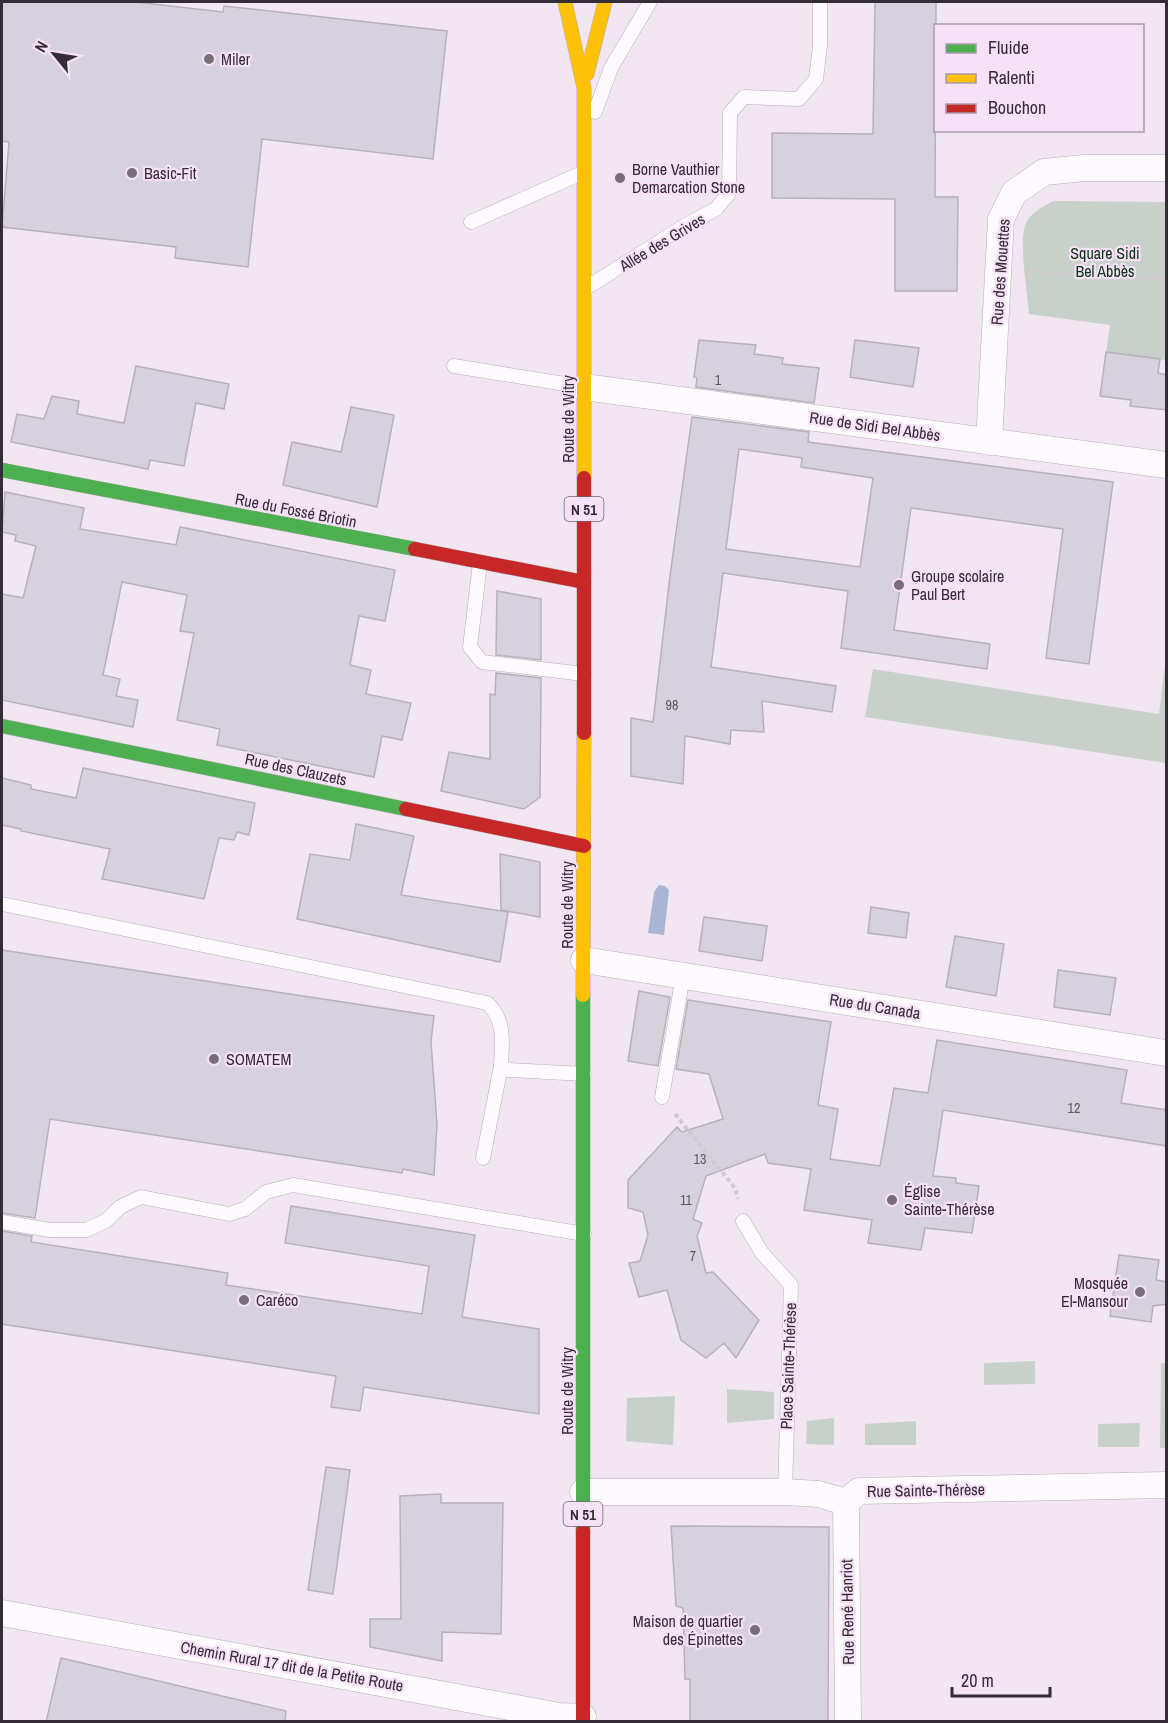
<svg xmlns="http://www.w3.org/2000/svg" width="1168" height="1723" font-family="'Archivo Narrow',sans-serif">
	<rect width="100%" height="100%" fill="#f1e6f1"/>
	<g fill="#c8d1c9">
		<path d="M 1053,201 L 1166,202 L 1166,360 L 1106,352 L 1110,325 L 1029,314 C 1028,293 1017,238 1027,221 C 1034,211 1043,207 1053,201 Z"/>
		<path d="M 1166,657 L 1166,763 L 865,717 L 873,669 L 1159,714 Z"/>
		<path d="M 1035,1361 L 1035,1384 L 984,1385 L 984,1363 Z"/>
		<path d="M 1161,1363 L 1166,1363 L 1166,1448 L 1160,1448 Z"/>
		<path d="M 727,1389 L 774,1392 L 774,1419 L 727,1423 Z"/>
		<path d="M 675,1396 L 673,1445 L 626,1441 L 627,1398 Z"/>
		<path d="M 834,1418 L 834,1445 L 806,1444 L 807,1421 Z"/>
		<path d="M 916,1421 L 916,1445 L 865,1445 L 865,1424 Z"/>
		<path d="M 1140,1423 L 1139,1447 L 1098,1447 L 1098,1424 Z"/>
	</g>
	<path fill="#aab4d3" d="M 659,885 L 665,886 L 669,890 L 664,935 L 648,933 L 654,892 Z"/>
	<g fill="#d7d1de" stroke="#b6b0b9" stroke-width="1.5" fill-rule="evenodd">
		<path d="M 2,2 L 135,2 L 223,12 L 224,6 L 447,31 L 433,159 L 262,139 L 248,267 L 175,258 L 176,247 L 2,227 L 9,142 L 2,141 Z"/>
		<path d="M 875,2 L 936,2 L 935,197 L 958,197 L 957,291 L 895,291 L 895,199 L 772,198 L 772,133 L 873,134 Z"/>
		<path d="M 699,340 L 756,345 L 754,354 L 783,358 L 782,364 L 819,368 L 814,403 L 696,387 L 697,378 L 694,377 Z"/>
		<path d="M 855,340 L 919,348 L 913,387 L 850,377 Z"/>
		<path d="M 1106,352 L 1160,359 L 1158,373 L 1167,375 L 1167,410 L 1130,406 L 1131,400 L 1100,396 Z"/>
		<path d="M 136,366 L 229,384 L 224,409 L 196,403 L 184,466 L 150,460 L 148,469 L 11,442 L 17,414 L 44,419 L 52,396 L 79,401 L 77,414 L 124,423 Z"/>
		<path d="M 351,407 L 394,415 L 377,507 L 283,485 L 292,442 L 341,452 Z"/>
		<path d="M 692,417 L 809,432 L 808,442 L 1113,482 L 1089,664 L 1046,658 L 1063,529 L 911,508 L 894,630 L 990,644 L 987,669 L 841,648 L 848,591 L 723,573 L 711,667 L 836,686 L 832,712 L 762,701 L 764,732 L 731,730 L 730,744 L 685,736 L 683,784 L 631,776 L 631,718 L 653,722 L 670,576 ZM 739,449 L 802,458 L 801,467 L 873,478 L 860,567 L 726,549 Z"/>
		<path d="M 5,492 L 84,508 L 80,529 L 176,545 L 180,527 L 395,570 L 385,621 L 359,616 L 350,665 L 371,670 L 366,694 L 411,703 L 402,740 L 382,736 L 374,777 L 217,745 L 220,729 L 177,720 L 194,633 L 180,631 L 187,595 L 122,582 L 103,675 L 120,679 L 116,696 L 138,700 L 133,727 L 2,700 L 2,594 L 23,598 L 36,546 L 15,541 L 16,535 L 2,532 Z"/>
		<path d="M 497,591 L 541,599 L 541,660 L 496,655 Z"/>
		<path d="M 496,673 L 541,678 L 540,797 L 524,809 L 441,791 L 449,752 L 490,759 L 490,694 L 495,695 Z"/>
		<path d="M 83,768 L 255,803 L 249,835 L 237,832 L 234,840 L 219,838 L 204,899 L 102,879 L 110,849 L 21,831 L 21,829 L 2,825 L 2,778 L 31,785 L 31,789 L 76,798 Z"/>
		<path d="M 356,824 L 414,836 L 401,895 L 508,912 L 500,962 L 297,919 L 310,854 L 350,860 Z"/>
		<path d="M 500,854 L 540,862 L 540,917 L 501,910 Z"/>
		<path d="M 871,907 L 909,913 L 906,938 L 868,933 Z"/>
		<path d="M 704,917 L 767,926 L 762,961 L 699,951 Z"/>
		<path d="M 955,936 L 1004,944 L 996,996 L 946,987 Z"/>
		<path d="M 2,950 L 434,1016 L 431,1041 L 437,1125 L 434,1175 L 403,1169 L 402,1173 L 50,1119 L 35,1218 L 2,1213 Z"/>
		<path d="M 1058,970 L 1116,978 L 1110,1015 L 1054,1007 Z"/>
		<path d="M 639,991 L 670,997 L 658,1066 L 628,1061 Z"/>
		<path d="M 688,1000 L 831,1022 L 818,1105 L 838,1109 L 830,1159 L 880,1166 L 894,1088 L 928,1093 L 937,1040 L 1127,1070 L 1121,1103 L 1167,1110 L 1167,1146 L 943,1110 L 933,1176 L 956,1178 L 956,1183 L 979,1186 L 972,1233 L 925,1228 L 921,1250 L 868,1243 L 872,1220 L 804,1210 L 811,1169 L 768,1163 L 765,1154 L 706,1176 L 693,1219 L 702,1223 L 697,1236 L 706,1273 L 713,1272 L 759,1320 L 736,1358 L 724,1343 L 706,1358 L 681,1340 L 667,1290 L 639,1297 L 629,1263 L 640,1261 L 648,1235 L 643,1212 L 628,1208 L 628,1180 L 677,1127 L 682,1132 L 723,1119 L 709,1074 L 676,1069 Z"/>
		<path d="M 291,1206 L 475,1235 L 462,1317 L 539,1329 L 539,1414 L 364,1387 L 360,1411 L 331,1407 L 336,1376 L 2,1324 L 2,1231 L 32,1236 L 31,1242 L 228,1273 L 226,1285 L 422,1314 L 429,1266 L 285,1243 Z"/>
		<path d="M 1119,1255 L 1159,1260 L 1156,1280 L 1167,1282 L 1167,1304 L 1153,1306 L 1151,1322 L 1110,1316 Z"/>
		<path d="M 326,1467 L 350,1470 L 333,1594 L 308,1590 Z"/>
		<path d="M 441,1494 L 441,1503 L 503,1503 L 501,1634 L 442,1632 L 442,1661 L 370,1647 L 370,1619 L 401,1619 L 400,1496 Z"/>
		<path d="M 671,1526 L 829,1527 L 828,1722 L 690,1722 L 690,1679 L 685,1679 L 683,1608 L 676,1606 Z"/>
		<path d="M 61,1658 L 286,1711 L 285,1722 L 46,1722 Z"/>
	</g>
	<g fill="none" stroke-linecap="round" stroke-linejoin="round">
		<g stroke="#b7aeb7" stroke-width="15">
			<g id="lane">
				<path d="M 595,112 L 611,68 L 650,2"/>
				<path d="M 471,222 L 582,173"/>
				<path d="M 586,288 L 686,225 L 716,209 L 729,193 L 730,113 L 744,97 L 799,99 L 816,79 L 820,46 L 820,2"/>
				<path d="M 454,366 L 584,387"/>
				<path d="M 480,563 L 470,647 L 482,662 L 584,674"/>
				<path d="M 2,904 L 487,1003 C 506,1020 502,1043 501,1066 L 509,1070 L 584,1074"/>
				<path d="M 662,1097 L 683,976"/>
				<path d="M 483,1158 L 501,1066"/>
				<path d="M 743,1221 L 762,1253 L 791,1285 L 785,1492"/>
				<path d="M 2,1222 L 50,1230 L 86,1230 L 106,1221 L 120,1207 L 141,1197 L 229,1214 L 245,1209 L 266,1192 L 293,1185 L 584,1234"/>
			</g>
		</g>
		<g stroke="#b7aeb7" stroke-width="27">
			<g id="street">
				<path d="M 584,387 L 1166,465"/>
				<path d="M 989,442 L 1001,219 L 1014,193 L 1044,172 L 1084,168 L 1166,168"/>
				<path d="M 584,960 L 1166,1053"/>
				<path d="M 583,1492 L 785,1492 L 818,1494 L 846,1502 L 859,1491 L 1166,1485"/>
				<path d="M 846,1502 L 848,1722"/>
				<path d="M 2,1613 L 559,1716 L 583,1717"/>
			</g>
		</g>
		<g stroke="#b7aeb7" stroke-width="15">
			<g id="fast">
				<path d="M 2,470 L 415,549"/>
				<path d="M 2,726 L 406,809"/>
				<path d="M 583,1531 L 583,995"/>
			</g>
		</g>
		<g stroke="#b7aeb7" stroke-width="15">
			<g id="slow">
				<path d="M 565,2 L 584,88 L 584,478"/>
				<path d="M 587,74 L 605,2"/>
				<path d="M 583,995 L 584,733"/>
			</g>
		</g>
		<g stroke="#b7aeb7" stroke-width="15">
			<g id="jam">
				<path d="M 415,549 L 584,582"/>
				<path d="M 584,733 L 584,478"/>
				<path d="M 406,809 L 584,846"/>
				<path d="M 583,1722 L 583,1531"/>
			</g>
		</g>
		<g stroke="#cfcacf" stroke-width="4" stroke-dasharray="4.5 3" stroke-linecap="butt">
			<path d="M 1026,271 L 1099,277 L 1166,278"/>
			<path d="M 675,1114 L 735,1188 L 738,1199"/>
		</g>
		<use href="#lane" stroke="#fdfbfd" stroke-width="14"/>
		<use href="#street" stroke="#fdfbfd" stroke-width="26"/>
		<use href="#fast" stroke="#4caf50" stroke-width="14"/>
		<use href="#slow" stroke="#ffc107" stroke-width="14"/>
		<use href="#jam" stroke="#c62828" stroke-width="14"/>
	</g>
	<g fill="#776e77" stroke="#f6e1f6" stroke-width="2">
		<circle cx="209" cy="59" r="6"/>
		<circle cx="132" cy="173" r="6"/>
		<circle cx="620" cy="178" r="6"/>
		<circle cx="899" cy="585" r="6"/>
		<circle cx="214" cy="1059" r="6"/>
		<circle cx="892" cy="1200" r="6"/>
		<circle cx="1140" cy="1292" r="6"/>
		<circle cx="244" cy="1300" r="6"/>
		<circle cx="755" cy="1630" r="6"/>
	</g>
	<g text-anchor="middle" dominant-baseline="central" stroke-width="4.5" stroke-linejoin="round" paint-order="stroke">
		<g font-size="14" fill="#5e565f">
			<text x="718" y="380">1</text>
			<text x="672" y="705">98</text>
			<text x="1074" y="1108">12</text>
			<text x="700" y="1159">13</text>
			<text x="686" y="1200">11</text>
			<text x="693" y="1256">7</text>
		</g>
		<g fill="#f6e1f6" stroke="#6f636f" stroke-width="1.5">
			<rect x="564.5" y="497" width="39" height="24" rx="4.5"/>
			<rect x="563.5" y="1502" width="39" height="24" rx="4.5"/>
		</g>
		<g font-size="15" font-weight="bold" fill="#352d35">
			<text x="584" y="509">N 51</text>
			<text x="583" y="1514">N 51</text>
		</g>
		<g font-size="16" fill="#352d35" stroke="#f6e1f6" text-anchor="start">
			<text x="221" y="59">Miler</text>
			<text x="632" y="169">Borne Vauthier<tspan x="632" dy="18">Demarcation Stone</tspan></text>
			<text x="144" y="173">Basic-Fit</text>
			<text x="911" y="576">Groupe scolaire<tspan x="911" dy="18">Paul Bert</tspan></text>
			<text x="226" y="1059">SOMATEM</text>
			<text x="904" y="1191">Église<tspan x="904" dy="18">Sainte-Thérèse</tspan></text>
			<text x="1128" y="1283" text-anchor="end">Mosquée<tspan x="1128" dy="18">El-Mansour</tspan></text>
			<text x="256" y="1300">Caréco</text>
			<text x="743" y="1621" text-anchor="end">Maison de quartier<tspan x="743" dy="18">des Épinettes</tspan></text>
		</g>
		<g font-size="16" fill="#352d35" stroke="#f6e1f6">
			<text transform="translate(662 242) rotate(-31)">Allée des Grives</text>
			<text transform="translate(1000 272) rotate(-86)">Rue des Mouettes</text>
			<text transform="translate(568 419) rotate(-90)">Route de Witry</text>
			<text transform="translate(875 426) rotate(8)">Rue de Sidi Bel Abbès</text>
			<text transform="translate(296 510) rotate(11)">Rue du Fossé Briotin</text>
			<text transform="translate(296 769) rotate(12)">Rue des Clauzets</text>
			<text transform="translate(567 905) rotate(-90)">Route de Witry</text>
			<text transform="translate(875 1006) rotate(9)">Rue du Canada</text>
			<text transform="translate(788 1366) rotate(-88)">Place Sainte-Thérèse</text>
			<text transform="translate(567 1391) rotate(-90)">Route de Witry</text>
			<text transform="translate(926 1490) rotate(-1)">Rue Sainte-Thérèse</text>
			<text transform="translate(847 1612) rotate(-91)">Rue René Hanriot</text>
			<text transform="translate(292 1666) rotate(10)">Chemin Rural 17 dit de la Petite Route</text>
		</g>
		<g font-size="16" fill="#083413" stroke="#f6e1f6">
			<text x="1105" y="253">Square Sidi<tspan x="1105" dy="18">Bel Abbès</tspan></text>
		</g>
	</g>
	<rect width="1168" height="1723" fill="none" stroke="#352d35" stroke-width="6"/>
	<rect x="934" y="24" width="210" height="108" fill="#f6e1f6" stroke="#a999a9" stroke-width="1.5"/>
	<rect x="946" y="44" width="30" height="9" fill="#4caf50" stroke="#a999a9" stroke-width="1.5"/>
	<text x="988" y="54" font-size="18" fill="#352d35">Fluide</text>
	<rect x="946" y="74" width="30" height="9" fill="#ffc107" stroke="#a999a9" stroke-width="1.5"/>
	<text x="988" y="84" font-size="18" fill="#352d35">Ralenti</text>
	<rect x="946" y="104" width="30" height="9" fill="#c62828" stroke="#a999a9" stroke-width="1.5"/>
	<text x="988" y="114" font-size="18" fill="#352d35">Bouchon</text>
	<g transform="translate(54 54) rotate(300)" stroke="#f6e1f6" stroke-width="4.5" paint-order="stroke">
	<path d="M0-4.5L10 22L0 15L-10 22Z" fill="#352d35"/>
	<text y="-9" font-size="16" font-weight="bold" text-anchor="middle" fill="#352d35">N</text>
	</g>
	<path d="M952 1687v9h98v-9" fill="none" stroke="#352d35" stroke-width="3"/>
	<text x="961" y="1687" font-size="18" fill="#352d35" stroke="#f6e1f6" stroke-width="4.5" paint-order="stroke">20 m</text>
</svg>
